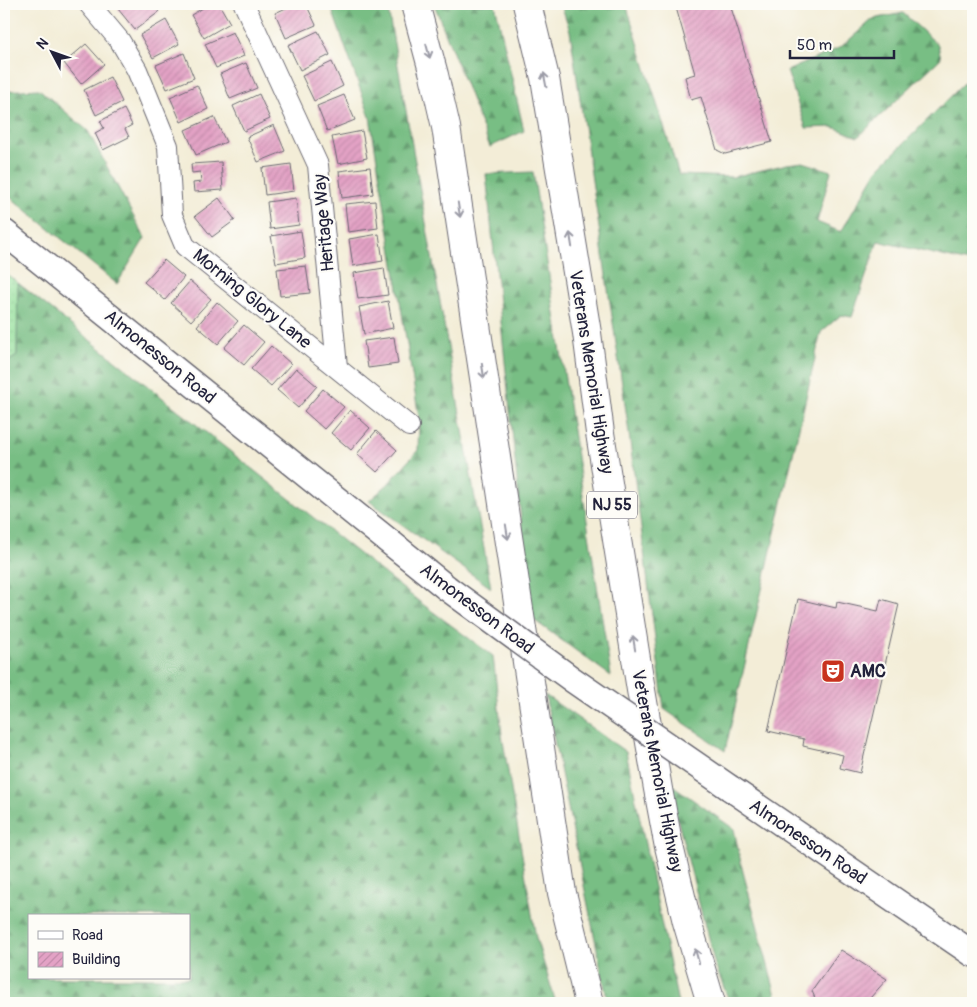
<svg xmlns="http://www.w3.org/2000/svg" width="977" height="1007" font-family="Pangolin,sans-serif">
	<defs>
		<pattern id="grass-dots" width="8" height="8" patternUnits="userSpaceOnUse" patternTransform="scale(1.25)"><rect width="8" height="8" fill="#95e09c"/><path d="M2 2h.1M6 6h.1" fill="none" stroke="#80c087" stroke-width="1.8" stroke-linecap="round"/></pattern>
		<pattern id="forest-firs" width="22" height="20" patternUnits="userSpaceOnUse" patternTransform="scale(1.25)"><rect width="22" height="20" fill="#78be84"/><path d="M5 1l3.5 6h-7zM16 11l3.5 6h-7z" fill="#629a6d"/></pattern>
		<pattern id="building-hatch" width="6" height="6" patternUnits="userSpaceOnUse" patternTransform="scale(1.25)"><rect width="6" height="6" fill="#e3a2c5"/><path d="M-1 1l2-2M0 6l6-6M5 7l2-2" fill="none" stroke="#c28baa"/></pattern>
	</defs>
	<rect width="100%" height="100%" fill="#fdfcf7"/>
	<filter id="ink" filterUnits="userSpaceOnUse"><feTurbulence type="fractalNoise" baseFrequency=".02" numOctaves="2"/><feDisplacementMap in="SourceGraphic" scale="10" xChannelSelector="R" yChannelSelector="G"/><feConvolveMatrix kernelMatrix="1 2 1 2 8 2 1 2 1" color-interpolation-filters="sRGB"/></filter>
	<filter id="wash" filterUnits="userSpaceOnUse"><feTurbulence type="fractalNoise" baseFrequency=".0096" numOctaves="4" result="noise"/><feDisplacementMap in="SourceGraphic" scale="20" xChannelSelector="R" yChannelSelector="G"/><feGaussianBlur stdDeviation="1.12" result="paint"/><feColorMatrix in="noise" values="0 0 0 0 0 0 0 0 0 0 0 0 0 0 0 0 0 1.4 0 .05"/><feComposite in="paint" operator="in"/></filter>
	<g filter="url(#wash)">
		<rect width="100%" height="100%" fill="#f3edd7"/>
		<path fill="url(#grass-dots)" stroke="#5c816c" d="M 4,272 L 18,283 L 17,356 L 4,364 Z"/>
		<g fill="url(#forest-firs)" stroke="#4d7060" fill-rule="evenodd">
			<path d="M 330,4 L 387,4 L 491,588 L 369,501 L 388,484 L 418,450 L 419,418 L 370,117 Z"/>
			<path d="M 434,4 L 495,4 L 524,131 L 490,147 Z"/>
			<path d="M 561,4 L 626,4 L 679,175 L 733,177 L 787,164 L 803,162 L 831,171 L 817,222 L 841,232 L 877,170 L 973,74 L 973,263 L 878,241 L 852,317 L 841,315 L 821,332 L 725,751 L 664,709 L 627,418 L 570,31 Z"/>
			<path d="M 903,13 L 938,45 L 941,58 L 858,137 L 833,127 L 806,128 L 787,71 L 841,47 L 873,19 Z"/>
			<path d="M 39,89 L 88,131 L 145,238 L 117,284 L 4,192 L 4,91 Z"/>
			<path d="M 533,172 L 611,676 L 531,618 L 486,174 Z"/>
			<path d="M 18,283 L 421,603 L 493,656 L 502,735 L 536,938 L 556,1003 L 4,1003 L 4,364 L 17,356 ZM 29,916 L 189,916 L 189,978 L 29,978 Z"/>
			<path d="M 545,695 L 626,752 L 678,1003 L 608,1003 Z"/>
			<path d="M 668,782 L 734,829 L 742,868 L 778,1003 L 730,1003 L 715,965 Z"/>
		</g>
		<g id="blocks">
			<g fill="url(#building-hatch)">
				<path d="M 125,4 L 153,4 L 159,12 L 135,30 L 118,9 Z"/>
				<path d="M 210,4 L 219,4 L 230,23 L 204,38 L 191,15 Z"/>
				<path d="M 295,4 L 306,4 L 316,25 L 286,38 L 275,13 Z"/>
				<path d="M 675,4 L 730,4 L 772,142 L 725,154 L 717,150 L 701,97 L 691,100 L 685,77 L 695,74 Z"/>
				<path d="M 166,20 L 179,44 L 153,58 L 140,35 Z"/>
				<path d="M 318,31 L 330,55 L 300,70 L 288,45 Z"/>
				<path d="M 233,32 L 244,56 L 216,68 L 205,44 Z"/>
				<path d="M 86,44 L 104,64 L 81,84 L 64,63 Z"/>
				<path d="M 184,53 L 194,78 L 167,89 L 156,65 Z"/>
				<path d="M 332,62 L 343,86 L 314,101 L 302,76 Z"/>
				<path d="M 246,63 L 257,88 L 230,99 L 220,74 Z"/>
				<path d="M 110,77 L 122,102 L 96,115 L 84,90 Z"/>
				<path d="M 197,85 L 208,109 L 181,122 L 170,97 Z"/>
				<path d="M 259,94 L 270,119 L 244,131 L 233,106 Z"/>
				<path d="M 344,95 L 355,120 L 327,131 L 317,106 Z"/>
				<path d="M 124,109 L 132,125 L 125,129 L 129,137 L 103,150 L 95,133 L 104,128 L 100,121 Z"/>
				<path d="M 214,117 L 226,142 L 196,155 L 185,130 Z"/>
				<path d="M 274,125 L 285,151 L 258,162 L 247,137 Z"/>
				<path d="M 362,131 L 367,158 L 338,164 L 332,137 Z"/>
				<path d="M 221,162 L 223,190 L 194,192 L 193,183 L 201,182 L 200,172 L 192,173 L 191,164 Z"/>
				<path d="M 291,164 L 294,191 L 265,195 L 262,168 Z"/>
				<path d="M 370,167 L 373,194 L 342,198 L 339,171 Z"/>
				<path d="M 219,198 L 235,220 L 212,237 L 195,216 Z"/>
				<path d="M 296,198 L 299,225 L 270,229 L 267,202 Z"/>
				<path d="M 375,201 L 378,228 L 348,232 L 345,204 Z"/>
				<path d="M 301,231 L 305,258 L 276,263 L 271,236 Z"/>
				<path d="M 379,234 L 383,261 L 353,266 L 349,239 Z"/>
				<path d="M 164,260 L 184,277 L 165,300 L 144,282 Z"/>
				<path d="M 306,266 L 310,293 L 280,296 L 277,269 Z"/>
				<path d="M 384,268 L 388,295 L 358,299 L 354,273 Z"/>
				<path d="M 190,281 L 211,299 L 191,321 L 171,303 Z"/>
				<path d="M 388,301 L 393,328 L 364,334 L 359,307 Z"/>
				<path d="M 217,302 L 238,321 L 218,344 L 197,326 Z"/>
				<path d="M 244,325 L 264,342 L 244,365 L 224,348 Z"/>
				<path d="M 394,337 L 398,364 L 368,368 L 364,341 Z"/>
				<path d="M 271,346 L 291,364 L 271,386 L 251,369 Z"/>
				<path d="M 296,368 L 317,386 L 298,408 L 277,390 Z"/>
				<path d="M 323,389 L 344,407 L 324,429 L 304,411 Z"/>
				<path d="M 350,410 L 370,428 L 351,450 L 331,433 Z"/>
				<path d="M 376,431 L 397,450 L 377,472 L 357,454 Z"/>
				<path d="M 798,599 L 836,608 L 837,602 L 878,611 L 881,599 L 899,604 L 860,773 L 840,768 L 843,755 L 803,746 L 804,739 L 768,731 Z"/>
				<path d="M 841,950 L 887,979 L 870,998 L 872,1003 L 817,1003 L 812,991 Z"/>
			</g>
		</g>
	</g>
	<g filter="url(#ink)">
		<use href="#blocks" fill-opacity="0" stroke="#6b6972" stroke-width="1"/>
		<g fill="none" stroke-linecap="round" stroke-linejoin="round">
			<g stroke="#6b6972" stroke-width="22">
				<g id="minor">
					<path d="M 89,4 L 120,41 L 137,70 L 168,146 L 172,215 L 185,246 L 409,426"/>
					<path d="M 244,4 L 318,165 L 337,367"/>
				</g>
			</g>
			<g stroke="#6b6972" stroke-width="28">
				<g id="major">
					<path d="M 4,232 L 447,588"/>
					<path d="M 730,788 L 973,954"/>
				</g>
			</g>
			<g stroke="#6b6972" stroke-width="30">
				<g id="highway">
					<path d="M 415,4 L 434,75 L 446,127 L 562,893 L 589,1003"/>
					<path d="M 527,4 L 545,78 L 587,333 L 600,433 L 641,690 L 658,789 L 668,842 L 687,922 L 711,1003"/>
				</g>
			</g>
			<use href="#minor" stroke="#fff" stroke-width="20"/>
			<use href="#major" stroke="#fff" stroke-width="25"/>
			<use href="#highway" stroke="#fff" stroke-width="28"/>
			<g stroke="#6b6972" stroke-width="28" stroke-linecap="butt">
				<path id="major-bridge" d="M 447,588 L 573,680 L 730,788"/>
			</g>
			<use href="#major-bridge" stroke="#fff" stroke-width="25"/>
		</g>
		<defs><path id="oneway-shaft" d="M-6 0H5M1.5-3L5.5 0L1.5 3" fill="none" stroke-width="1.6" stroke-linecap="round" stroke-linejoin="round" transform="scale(1.25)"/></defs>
		<g stroke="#9c9ca7">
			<use href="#oneway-shaft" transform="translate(428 51) rotate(75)"/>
			<use href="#oneway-shaft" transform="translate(545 80) rotate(-101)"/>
			<use href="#oneway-shaft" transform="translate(459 210) rotate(81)"/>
			<use href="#oneway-shaft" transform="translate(571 240) rotate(-99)"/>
			<use href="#oneway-shaft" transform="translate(483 371) rotate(81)"/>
			<use href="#oneway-shaft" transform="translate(507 532) rotate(81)"/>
			<use href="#oneway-shaft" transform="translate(634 643) rotate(-99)"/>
			<use href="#oneway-shaft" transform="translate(697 956) rotate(-106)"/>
		</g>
	</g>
	<defs>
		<g id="theatre-square" transform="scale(1.25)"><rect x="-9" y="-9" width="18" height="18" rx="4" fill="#c8321e" stroke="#fdfcf7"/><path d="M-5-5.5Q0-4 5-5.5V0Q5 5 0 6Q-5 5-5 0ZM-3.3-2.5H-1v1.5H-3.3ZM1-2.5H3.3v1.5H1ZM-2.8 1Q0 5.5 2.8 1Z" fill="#fff"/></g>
	</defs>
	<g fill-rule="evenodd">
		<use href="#theatre-square" x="833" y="671"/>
	</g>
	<g text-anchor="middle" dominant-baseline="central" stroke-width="4.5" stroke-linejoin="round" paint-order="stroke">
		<rect fill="#fdfcf7" stroke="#646373" stroke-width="1" x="587" y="491.5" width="50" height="27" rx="4"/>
		<g font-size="16" font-weight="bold" fill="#22223b">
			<text x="612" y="505">NJ 55</text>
		</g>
		<g font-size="18" fill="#22223b" stroke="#fdfcf7">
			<text transform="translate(324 223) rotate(-95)">Heritage Way</text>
			<text transform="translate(252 299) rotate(39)">Morning Glory Lane</text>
			<text transform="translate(160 357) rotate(39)">Almonesson Road</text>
			<text transform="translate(591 372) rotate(81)">Veterans Memorial Highway</text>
			<text transform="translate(477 609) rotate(37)">Almonesson Road</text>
			<text transform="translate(657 771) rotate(79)">Veterans Memorial Highway</text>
			<text transform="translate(808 842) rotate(34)">Almonesson Road</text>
		</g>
		<g font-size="18" font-weight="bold" fill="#22223b" stroke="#fdfcf7" text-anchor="start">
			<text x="850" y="671">AMC</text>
		</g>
	</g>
	<rect width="977" height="1007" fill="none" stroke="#fdfcf7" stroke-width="20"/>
	<rect x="28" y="914" width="162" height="65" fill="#fdfcf7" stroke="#a5a5ac"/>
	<rect x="38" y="931" width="25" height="8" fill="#ffffff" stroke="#a5a5ac"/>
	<text x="72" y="940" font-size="15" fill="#22223b">Road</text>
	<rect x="38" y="952" width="25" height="15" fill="url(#building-hatch)" stroke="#a5a5ac"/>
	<text x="72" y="964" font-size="15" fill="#22223b">Building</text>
	<g transform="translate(52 52) rotate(311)" stroke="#fdfcf7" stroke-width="4" paint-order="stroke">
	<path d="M0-4L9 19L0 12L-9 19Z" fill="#22223b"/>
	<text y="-8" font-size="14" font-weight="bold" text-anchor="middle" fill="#22223b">N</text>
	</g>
	<path d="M790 50v8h104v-8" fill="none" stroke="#22223b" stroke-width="2.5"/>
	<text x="797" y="50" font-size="15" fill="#22223b" stroke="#fdfcf7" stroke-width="4" paint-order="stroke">50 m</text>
</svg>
